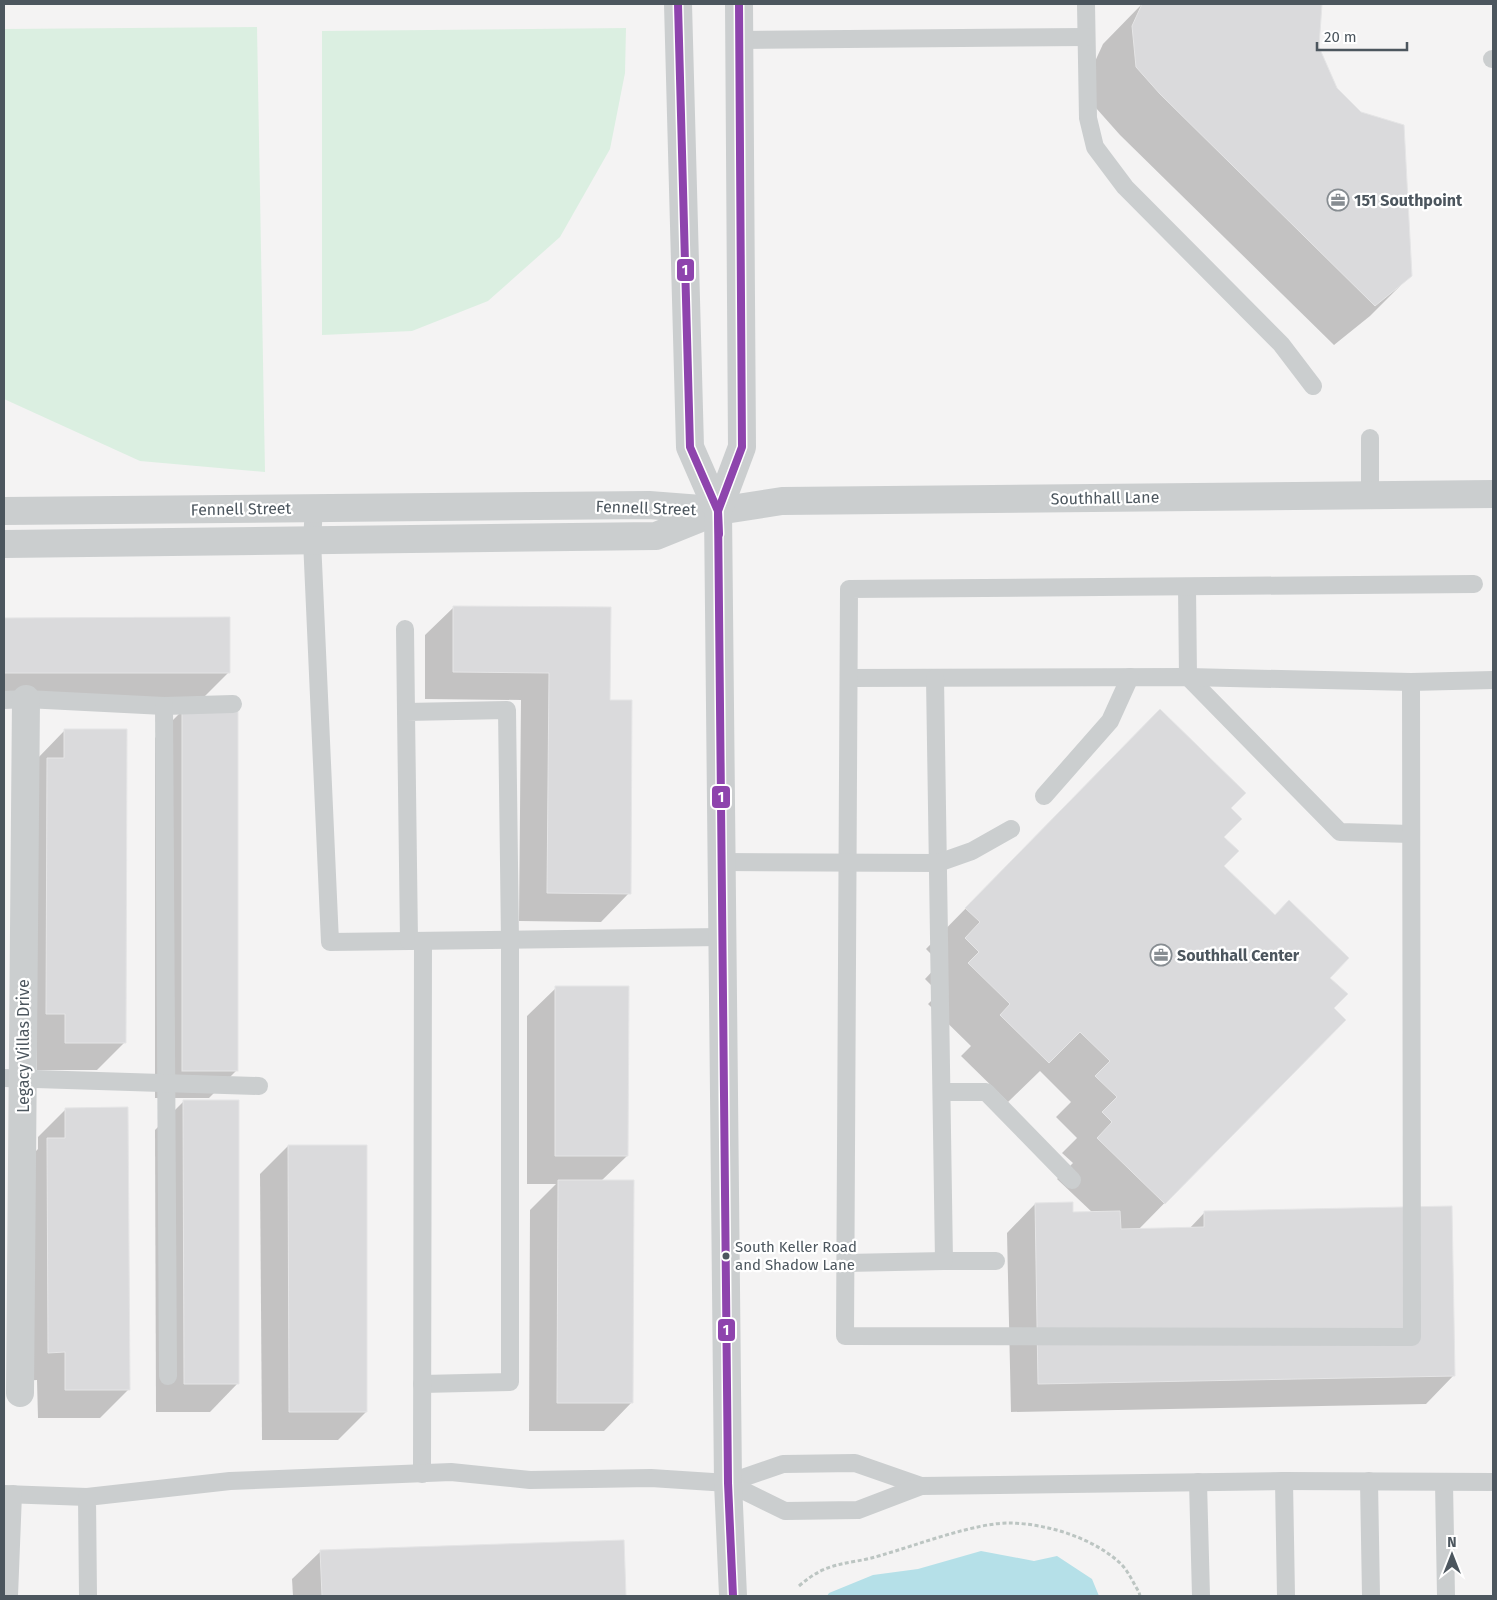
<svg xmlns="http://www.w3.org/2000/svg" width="1497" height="1600" font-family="'Fira Sans',sans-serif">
	<rect width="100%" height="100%" fill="#f4f3f3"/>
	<g fill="#dbefe1">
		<path d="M 257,27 L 265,472 L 140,461 L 4,399 L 4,29 Z"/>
		<path d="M 626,28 L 625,73 L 610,149 L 560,237 L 488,301 L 412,331 L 322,335 L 322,31 Z"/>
	</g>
	<path fill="#b5e0e8" d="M 981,1551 L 1034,1561 L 1057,1556 L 1092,1579 L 1099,1596 L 827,1596 L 829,1593 L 873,1575 L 918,1569 Z"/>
	<g fill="#0003">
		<path d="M 1142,4 L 1320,4 L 1318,47 L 1410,276 L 1370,316 L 1334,345 L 1120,135 L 1096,108 L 1092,68 L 1103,44 Z"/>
		<path d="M 454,607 L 609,701 L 629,893 L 601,922 L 519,921 L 521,700 L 425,699 L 425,635 Z"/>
		<path d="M 4,619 L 229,619 L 229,672 L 201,700 L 4,701 Z"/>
		<path d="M 183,710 L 237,1070 L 209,1098 L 155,1098 L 155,738 Z"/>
		<path d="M 65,730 L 125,1042 L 97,1070 L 37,1070 L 37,1042 L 18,1042 L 37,759 Z"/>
		<path d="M 1120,751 L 1230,808 L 1223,837 L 1222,866 L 1329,978 L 1332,1008 L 1344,1020 L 1138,1230 L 1189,1229 L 1205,1212 L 1454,1375 L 1426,1404 L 1011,1412 L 1007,1233 L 1035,1204 L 1072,1214 L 1093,1213 L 1057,1179 L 1073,1163 L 1062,1153 L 1077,1138 L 1056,1117 L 1071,1102 L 1040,1071 L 1008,1102 L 961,1056 L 971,1046 L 928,1004 L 939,993 L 925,979 L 940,963 L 926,949 Z"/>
		<path d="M 556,988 L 627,1156 L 601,1181 L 632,1402 L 604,1431 L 529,1431 L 530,1210 L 556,1184 L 527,1184 L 527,1016 Z"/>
		<path d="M 184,1101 L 238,1383 L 210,1412 L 156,1412 L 155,1130 Z"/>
		<path d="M 66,1109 L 129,1389 L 100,1418 L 38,1418 L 37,1380 L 20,1381 L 19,1168 L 38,1149 L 38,1137 Z"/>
		<path d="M 288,1146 L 366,1412 L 338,1440 L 262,1440 L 260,1174 Z"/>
		<path d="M 623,1541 L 625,1596 L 293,1596 L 292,1579 L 321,1551 Z"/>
	</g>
	<g fill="#dadadc" stroke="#e5e5e6">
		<path d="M 1142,4 L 1322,4 L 1319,47 L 1337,88 L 1361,112 L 1404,125 L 1412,276 L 1375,306 L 1160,94 L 1136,67 L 1132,26 Z"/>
		<path d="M 453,606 L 611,607 L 610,700 L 632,700 L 631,894 L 547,893 L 549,673 L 453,672 Z"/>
		<path d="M 230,617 L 230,673 L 4,673 L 4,618 Z"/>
		<rect x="182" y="709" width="56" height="362"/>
		<path d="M 1160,709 L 1246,793 L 1231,808 L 1242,819 L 1224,837 L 1239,851 L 1224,866 L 1275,915 L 1289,900 L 1349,958 L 1330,978 L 1348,994 L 1334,1008 L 1346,1020 L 1165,1204 L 1097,1138 L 1112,1122 L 1102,1112 L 1117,1097 L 1095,1076 L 1110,1061 L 1080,1032 L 1049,1063 L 1000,1015 L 1010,1004 L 968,963 L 979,952 L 965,938 L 980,922 L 965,908 Z"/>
		<path d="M 64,729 L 127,729 L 126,1043 L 65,1043 L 65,1014 L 46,1014 L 47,758 L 64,758 Z"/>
		<path d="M 555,986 L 629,986 L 628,1156 L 555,1156 Z"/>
		<path d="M 183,1100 L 239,1100 L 239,1384 L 184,1384 Z"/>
		<path d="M 128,1107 L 130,1390 L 65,1390 L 65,1352 L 48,1353 L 47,1138 L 65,1138 L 65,1108 Z"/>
		<path d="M 288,1145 L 367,1145 L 367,1412 L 289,1412 Z"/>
		<path d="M 558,1180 L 634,1180 L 633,1403 L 557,1403 Z"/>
		<path d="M 1073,1202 L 1073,1212 L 1120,1211 L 1121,1229 L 1204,1227 L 1204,1211 L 1452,1206 L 1455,1376 L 1038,1384 L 1035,1203 Z"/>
		<path d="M 624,1540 L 626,1596 L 322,1596 L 320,1550 Z"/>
	</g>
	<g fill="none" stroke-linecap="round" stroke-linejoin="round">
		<path stroke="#bcc5c2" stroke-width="3" stroke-dasharray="4 2.5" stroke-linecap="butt" d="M 799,1586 C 830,1559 847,1566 882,1555 C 917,1545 977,1522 1011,1523 C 1048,1524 1093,1538 1120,1563 C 1128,1570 1133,1583 1139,1592 L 1140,1596"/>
		<g stroke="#cbcecf" stroke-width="18">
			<path d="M 1086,4 L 1088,118 L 1095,147 L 1125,187 L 1281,344 L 1313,386"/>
			<path d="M 739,40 L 1086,37"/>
			<path d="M 1492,59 L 1493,59"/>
			<path d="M 1370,438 L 1370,495"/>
			<path d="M 314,508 L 312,540 L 330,942 L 722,937"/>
			<path d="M 1187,587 L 1188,677 L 1340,832 L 1411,834"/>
			<path d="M 405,629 L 406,712"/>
			<path d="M 849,678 L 1188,677 L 1411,682 L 1493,680"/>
			<path d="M 935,678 L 944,1261 L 996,1261"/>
			<path d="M 1411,682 L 1412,1337 L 845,1336 L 849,589 L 1474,584"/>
			<path d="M 4,700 L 26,699 L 164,706 L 233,704"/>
			<path d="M 164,706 L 168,1376"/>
			<path d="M 1044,796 L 1110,721 L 1130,677"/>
			<path d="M 721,862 L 938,863 L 972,851 L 1011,829"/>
			<path d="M 409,941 L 406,712 L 507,710 L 510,940 L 510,1382 L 422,1384"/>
			<path d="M 4,1078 L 259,1086"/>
			<path d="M 942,1092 L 986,1092 L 1072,1180"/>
			<path d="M 846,1263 L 944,1261"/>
			<path d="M 422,1474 L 423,941"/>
			<path d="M 1284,1481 L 1286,1596"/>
			<path d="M 1369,1481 L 1371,1596"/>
			<path d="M 1198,1482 L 1201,1596"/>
			<path d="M 1444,1482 L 1446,1596"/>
			<path d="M 728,1483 L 783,1464 L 855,1463 L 921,1486 L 1284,1481 L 1493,1482"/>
			<path d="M 4,1494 L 87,1497"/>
			<path d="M 9,1596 L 13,1494"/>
			<path d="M 88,1596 L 87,1497 L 230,1481 L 451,1472 L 530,1480 L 651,1478 L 728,1483 L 785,1511 L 858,1510 L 921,1486"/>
		</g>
		<g stroke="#cbcecf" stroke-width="28">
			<path d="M 4,511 L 649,505 L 714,510"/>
			<path d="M 4,544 L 656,536 L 718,511"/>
			<path d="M 20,1393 L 26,699"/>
		</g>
		<g stroke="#cbcecf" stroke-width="28">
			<path d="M 678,4 L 690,447 L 718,511 L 728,1483 L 733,1596"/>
			<path d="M 718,511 L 782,501 L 1493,494"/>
			<path d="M 718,511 L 742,447 L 739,4"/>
		</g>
		<g stroke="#fff" stroke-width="11">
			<g id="bus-1">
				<path d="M 678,4 L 690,447 L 718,511 L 728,1483 L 733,1596"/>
				<path d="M 719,534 L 718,511 L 742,447 L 739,4"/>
			</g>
		</g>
		<use href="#bus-1" stroke="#8e44ad" stroke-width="8"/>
	</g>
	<defs>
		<g id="office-ring" transform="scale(1.125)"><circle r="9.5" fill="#fff" stroke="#878d92" stroke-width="1.5"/><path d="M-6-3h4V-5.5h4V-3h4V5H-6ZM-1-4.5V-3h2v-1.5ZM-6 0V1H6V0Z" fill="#878d92"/></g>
	</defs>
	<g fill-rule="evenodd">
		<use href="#office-ring" x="1338" y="200"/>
		<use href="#office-ring" x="1161" y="955"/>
	</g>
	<circle fill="#4c565e" stroke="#fff" stroke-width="2" cx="726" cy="1256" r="4.5"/>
	<g text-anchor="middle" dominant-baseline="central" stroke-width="4.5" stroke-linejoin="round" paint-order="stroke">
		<g font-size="15" fill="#4c565e" stroke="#fff" text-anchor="start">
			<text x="735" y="1247">South Keller Road<tspan x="735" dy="18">and Shadow Lane</tspan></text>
		</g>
		<g font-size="16" font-weight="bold" fill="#4c565e" stroke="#fff" text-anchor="start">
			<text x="1354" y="200">151 Southpoint</text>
			<text x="1177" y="955">Southhall Center</text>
		</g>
		<g font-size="16" fill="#4c565e" stroke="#fff">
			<text transform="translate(1105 498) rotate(-1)">Southhall Lane</text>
			<text transform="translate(646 508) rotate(2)">Fennell Street</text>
			<text transform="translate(241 509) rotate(-1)">Fennell Street</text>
			<text transform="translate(23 1046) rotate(-90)">Legacy Villas Drive</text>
		</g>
	</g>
	<g stroke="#fff" stroke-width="2">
		<rect x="676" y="258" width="19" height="24" rx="5" fill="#8e44ad"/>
		<rect x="711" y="785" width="20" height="24" rx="5" fill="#8e44ad"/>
		<rect x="717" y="1318" width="19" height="24" rx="5" fill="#8e44ad"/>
	</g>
	<g font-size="14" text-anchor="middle" font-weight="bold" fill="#fff">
		<text x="685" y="275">1</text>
		<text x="721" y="802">1</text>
		<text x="726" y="1335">1</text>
	</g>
	<rect width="1497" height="1600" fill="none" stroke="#4c565e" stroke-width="10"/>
	<g transform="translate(1452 1555)" stroke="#ffffff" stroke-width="4" paint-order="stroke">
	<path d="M0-4L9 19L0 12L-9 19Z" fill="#4c565e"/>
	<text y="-8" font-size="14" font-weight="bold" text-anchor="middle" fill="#4c565e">N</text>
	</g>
	<path d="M1317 42v8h90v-8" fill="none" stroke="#4c565e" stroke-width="2.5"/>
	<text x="1324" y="42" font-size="15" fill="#4c565e" stroke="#ffffff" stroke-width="4" paint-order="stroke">20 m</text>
</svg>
